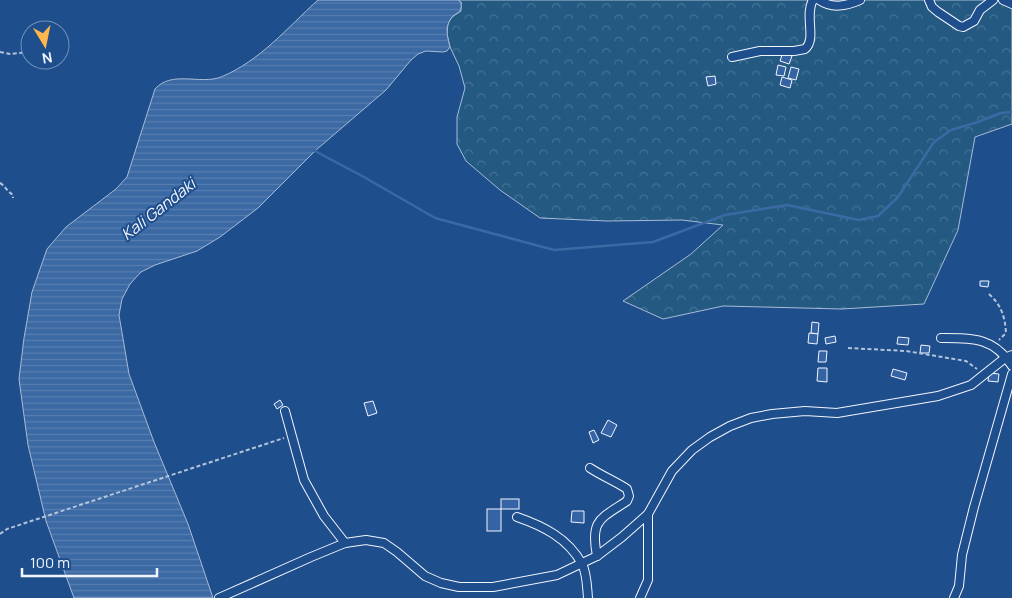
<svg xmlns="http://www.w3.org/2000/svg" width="1012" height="598" font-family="Manrope,sans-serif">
	<defs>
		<pattern id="forest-crowns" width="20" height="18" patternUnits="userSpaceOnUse" patternTransform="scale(1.25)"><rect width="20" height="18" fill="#245a82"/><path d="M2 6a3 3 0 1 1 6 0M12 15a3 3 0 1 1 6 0" fill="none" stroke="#447295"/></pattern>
		<pattern id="water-rules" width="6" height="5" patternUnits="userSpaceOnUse" patternTransform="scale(1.25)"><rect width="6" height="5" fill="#3b69a3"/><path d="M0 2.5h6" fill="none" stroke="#587fb1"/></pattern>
	</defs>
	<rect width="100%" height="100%" fill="#1f4e8c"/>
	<path fill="url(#forest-crowns)" stroke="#a8bbd7" d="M 458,0 L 1012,0 L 1012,124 L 975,137 L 958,230 L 924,304 L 842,309 L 723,306 L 663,319 L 623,301 L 691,254 L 723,225 L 682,220 L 607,221 L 540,218 L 500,190 L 466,161 L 457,144 L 457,117 L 465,88 L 459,66 L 450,47 L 447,34 L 448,23 L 452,17 L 461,11 L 461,2 Z"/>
	<path fill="url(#water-rules)" stroke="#a8bbd7" d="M 318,0 L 458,0 L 461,2 C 463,16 453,11 449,22 C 445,30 448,39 450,47 L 447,51 L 443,52 L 426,51 L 418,54 L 411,60 L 386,90 L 316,150 L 258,208 L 220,237 L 197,251 L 155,265 L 141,272 L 130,284 L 122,299 L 119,315 L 129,374 L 154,442 L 188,524 L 213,598 L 74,598 L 46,521 L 28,445 L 19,379 L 24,338 L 32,292 L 47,249 L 66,227 L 116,189 L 127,177 L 155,89 C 172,70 200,85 221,77 C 260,61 287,28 318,0 Z"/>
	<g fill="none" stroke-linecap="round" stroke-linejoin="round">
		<path stroke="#3b69a3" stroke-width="2.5" d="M 313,150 L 364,177 L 435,218 L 554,250 L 653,242 L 725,215 L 787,205 L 859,220 L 878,216 L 898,197 L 934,142 L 951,130 L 975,123 L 1001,113 L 1012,112"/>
	</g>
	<g fill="#3563a3" stroke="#f2f6ff">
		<path d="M 783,52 L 792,56 L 789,64 L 780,61 Z"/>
		<path d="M 778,65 L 786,67 L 784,76 L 776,75 Z"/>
		<path d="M 791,67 L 799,69 L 796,80 L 788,78 Z"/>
		<path d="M 715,76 L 716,84 L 708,86 L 706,77 Z"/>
		<path d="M 782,77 L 792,80 L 790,88 L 780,85 Z"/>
		<path d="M 980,281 L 989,281 L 988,287 L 980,286 Z"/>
		<path d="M 812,322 L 819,323 L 818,334 L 811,333 Z"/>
		<path d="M 809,333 L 818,334 L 817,344 L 808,343 Z"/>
		<path d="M 835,336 L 836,342 L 826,344 L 825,338 Z"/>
		<path d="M 898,337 L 909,338 L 908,345 L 897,344 Z"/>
		<path d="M 921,345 L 930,346 L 929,353 L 920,353 Z"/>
		<path d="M 819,351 L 827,351 L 826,362 L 818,362 Z"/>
		<path d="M 818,368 L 827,368 L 827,382 L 817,381 Z"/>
		<path d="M 893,369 L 907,373 L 905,380 L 891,376 Z"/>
		<path d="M 989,373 L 999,374 L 998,382 L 988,381 Z"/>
		<path d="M 280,400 L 283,405 L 277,409 L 274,404 Z"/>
		<path d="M 373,401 L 377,413 L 368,416 L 364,403 Z"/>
		<path d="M 608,420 L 617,425 L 611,437 L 601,433 Z"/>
		<path d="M 594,430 L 599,440 L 593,443 L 589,432 Z"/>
		<rect x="501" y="499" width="18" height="10"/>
		<rect x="487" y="509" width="14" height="22"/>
		<path d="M 572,511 L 584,511 L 584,523 L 571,522 Z"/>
	</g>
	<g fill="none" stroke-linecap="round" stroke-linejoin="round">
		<g stroke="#f2f6ff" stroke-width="10">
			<g id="street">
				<path d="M 819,0 C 832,9 846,6 860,0"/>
				<path d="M 929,0 L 932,7 L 938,12 L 959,26 L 963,27 L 974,21 L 980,10 L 993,0"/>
				<path d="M 1003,0 L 1012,4"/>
				<path d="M 732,57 L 760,51 L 794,51 L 805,49 C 817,39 804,15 813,0"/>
				<path d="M 941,338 C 972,338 994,337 1012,366"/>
				<path d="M 285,411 L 304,480 L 324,516 L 345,543"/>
				<path d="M 590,468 C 602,476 615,481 627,489 L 629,496 L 627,501 C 600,519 590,520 597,556"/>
				<path d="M 517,517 C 543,526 568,538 582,564 C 587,573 587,587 588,598"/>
				<path d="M 219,598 L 311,557 L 345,543 L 366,540 L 384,543 L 397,552 L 425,576 L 441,583 L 459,587 L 493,587 L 557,575 L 597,556 L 622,537 L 648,514 L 672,471 L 692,450 L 710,437 L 730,426 L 751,418 L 772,414 L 805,411 L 837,413 L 938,396 L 971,385 L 1005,358 L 1012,355"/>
				<path d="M 640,598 L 648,580 L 648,514"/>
				<path d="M 954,598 L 959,586 L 962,555 L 974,507 L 1012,374"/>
			</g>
		</g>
		<g stroke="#b3c4dc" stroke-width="2" stroke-dasharray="4 2.5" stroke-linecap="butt">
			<path d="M 60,49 L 61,48"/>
			<path d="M 0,52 L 10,54 L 30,52"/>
			<path d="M 0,183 C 4,185 7,191 13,195 L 13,198"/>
			<path d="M 989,294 C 1001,305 1005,316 1006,333 L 999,340"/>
			<path d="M 848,348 L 906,351 L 966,361 L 977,369"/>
			<path d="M 0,534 L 7,529 L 284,438"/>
		</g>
		<use href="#street" stroke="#1f4e8c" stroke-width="8"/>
	</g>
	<g text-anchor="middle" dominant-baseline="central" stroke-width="4" stroke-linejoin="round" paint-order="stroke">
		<g font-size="16" font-style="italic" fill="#f2f6ff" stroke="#1f4e8c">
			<text transform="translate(158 209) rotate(-38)">Kali Gandaki</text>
		</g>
	</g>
	<g transform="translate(45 45) rotate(170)"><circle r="24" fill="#1f4e8c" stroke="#7391ba"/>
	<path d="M0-4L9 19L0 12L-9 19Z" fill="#ffb74d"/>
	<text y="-8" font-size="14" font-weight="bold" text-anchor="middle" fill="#f2f6ff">N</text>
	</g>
	<path d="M22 568v8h135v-8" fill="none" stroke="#f2f6ff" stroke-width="2.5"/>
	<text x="30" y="568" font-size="15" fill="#f2f6ff" stroke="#1f4e8c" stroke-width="4" paint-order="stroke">100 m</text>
</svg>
